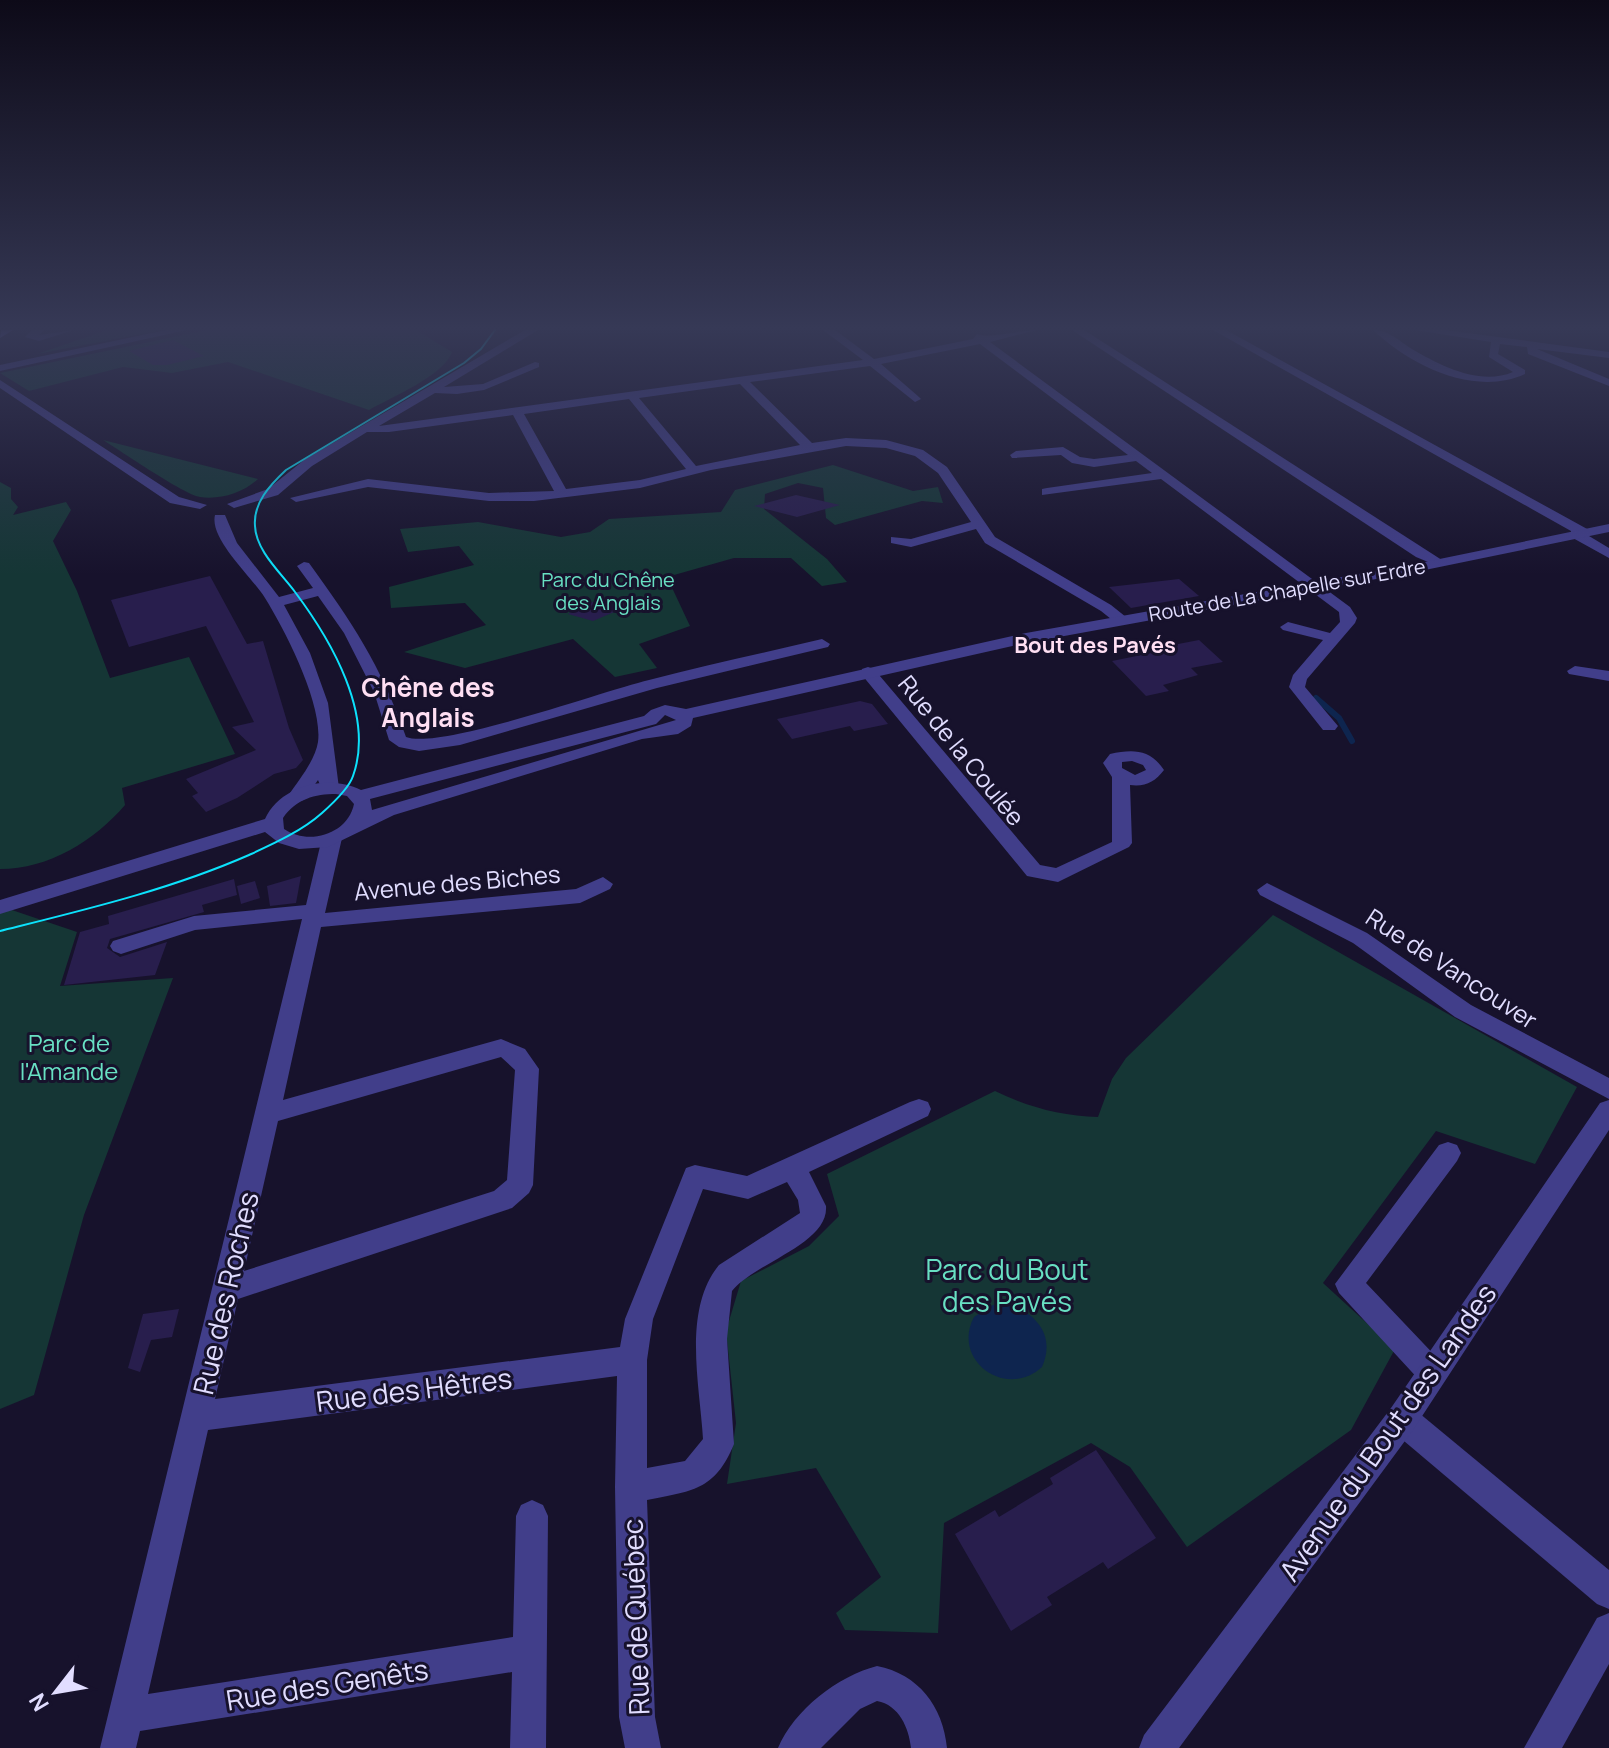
<svg xmlns="http://www.w3.org/2000/svg" width="1609" height="1748" font-family="Manrope,sans-serif">
	<rect width="100%" height="100%" fill="#17122c"/>
	<g fill="#153635">
		<path d="M 107,330 L 162,330 L 37,354 Z"/>
		<path d="M 207,330 L 416,330 L 452,352 C 445,375 390,398 369,410 L 228,362 L 172,373 L 123,367 L 29,391 L 0,373 Z"/>
		<path d="M 103,440 L 258,479 C 243,493 220,500 200,497 C 183,494 121,451 103,440 Z"/>
		<path d="M 833,465 L 913,491 L 938,487 L 943,503 L 922,501 L 835,525 L 826,518 L 823,488 L 798,483 L 765,494 L 764,509 L 827,559 L 847,582 L 822,586 L 791,558 L 734,558 L 667,577 L 690,626 L 639,644 L 657,668 L 615,677 L 573,639 L 465,668 L 404,652 L 486,625 L 465,603 L 391,608 L 389,587 L 474,565 L 459,546 L 408,552 L 400,529 L 478,522 L 561,537 L 590,532 L 609,519 L 721,512 L 735,490 Z"/>
		<path d="M 0,482 L 11,488 L 11,499 L 18,507 L 13,515 L 66,502 L 71,510 L 53,541 L 77,591 L 110,678 L 189,657 L 235,754 L 122,788 L 125,805 C 94,841 49,869 0,869 Z"/>
		<path d="M 0,906 L 77,932 L 60,986 L 173,978 L 84,1215 L 34,1395 L 0,1409 Z"/>
		<path d="M 1273,915 L 1577,1087 L 1535,1164 L 1436,1131 L 1323,1283 L 1395,1349 L 1351,1430 L 1187,1547 L 1130,1467 L 1091,1443 L 944,1523 L 938,1633 L 845,1630 L 836,1613 L 881,1577 L 816,1468 L 727,1484 L 736,1423 L 726,1331 L 741,1281 L 809,1246 L 839,1216 L 827,1174 L 995,1091 C 1028,1107 1062,1116 1098,1117 L 1112,1079 L 1126,1058 Z"/>
	</g>
	<path fill="#0e254f" d="M 1005,1304 C 1036,1311 1056,1336 1042,1367 C 1006,1400 951,1360 974,1317 L 993,1305 Z"/>
	<g fill="none" stroke-linecap="round" stroke-linejoin="round">
		<path stroke="#0e254f" stroke-width="6" d="M 1316,698 L 1339,718 L 1352,741"/>
	</g>
	<g fill="#281e4d">
		<path d="M 173,340 L 204,356 L 167,365 L 153,365 L 129,351 Z"/>
		<path d="M 796,495 L 840,505 L 797,517 L 754,506 Z"/>
		<path d="M 210,576 L 247,644 L 263,641 L 289,728 L 303,760 L 296,768 L 274,774 L 237,798 L 206,812 L 192,796 L 198,793 L 186,779 L 256,750 L 232,727 L 254,722 L 206,626 L 129,647 L 111,600 Z"/>
		<path d="M 1179,579 L 1199,596 L 1131,608 L 1109,587 Z"/>
		<path d="M 603,601 L 619,610 L 593,621 L 568,614 L 583,603 Z"/>
		<path d="M 1199,640 L 1223,662 L 1191,668 L 1198,675 L 1163,685 L 1169,691 L 1146,696 L 1112,661 L 1176,648 L 1173,645 Z"/>
		<path d="M 860,701 L 872,704 L 888,724 L 854,731 L 850,726 L 792,739 L 777,719 Z"/>
		<path d="M 301,876 L 296,903 L 270,906 L 267,886 Z"/>
		<path d="M 234,879 L 237,895 L 202,905 L 204,912 L 110,939 L 107,948 L 120,957 L 167,942 L 155,975 L 64,985 L 80,932 L 109,924 L 108,916 Z"/>
		<path d="M 255,881 L 260,898 L 241,904 L 237,886 Z"/>
		<path d="M 179,1309 L 172,1337 L 151,1340 L 140,1372 L 128,1368 L 143,1314 Z"/>
		<path d="M 1096,1450 L 1156,1538 L 1108,1569 L 1103,1562 L 1047,1597 L 1052,1605 L 1011,1631 L 955,1534 L 995,1510 L 999,1517 L 1053,1484 L 1050,1478 Z"/>
	</g>
	<g fill="none" stroke-linecap="round" stroke-linejoin="round">
		<g fill="#413e8a" fill-rule="evenodd">
			<path d="M 32,330 L 44,330 L 39,335 L 74,330 L 39,341 L 25,337 Z"/>
			<path d="M 525,330 L 538,330 L 444,387 L 483,384 L 535,362 L 539,363 L 539,367 L 484,390 L 457,394 L 435,393 L 379,426 L 863,360 L 823,330 L 835,330 L 874,359 L 973,339 L 977,334 C 989,339 1021,330 1037,330 L 990,342 L 1350,607 L 1357,618 L 1355,623 L 1307,679 L 1305,687 L 1338,726 L 1335,730 L 1323,730 L 1289,687 L 1293,675 L 1323,640 L 1283,630 L 1280,627 L 1288,622 L 1330,633 L 1340,622 L 1339,612 L 1161,479 L 1042,495 L 1042,489 L 1047,488 L 1152,473 L 1136,461 L 1094,467 L 1072,463 L 1061,455 L 1012,458 L 1010,455 L 1016,451 L 1063,447 L 1080,457 L 1094,459 L 1128,455 L 980,344 L 881,364 L 919,397 L 921,399 L 915,402 L 870,366 L 750,382 L 812,443 L 846,438 L 886,440 L 923,450 L 947,467 L 995,537 L 1111,605 L 1126,617 L 1126,623 L 1116,623 L 1101,611 L 985,543 L 976,529 L 911,547 L 891,543 L 891,537 L 911,539 L 971,522 L 938,473 L 915,456 L 886,448 L 846,446 L 711,470 L 640,488 L 534,501 L 489,501 L 368,487 L 296,502 L 290,498 L 368,479 L 489,493 L 554,491 L 513,415 L 389,432 L 367,432 L 312,466 L 278,495 L 234,508 L 227,504 L 268,489 L 304,460 ZM 740,384 L 800,445 L 696,466 L 639,398 ZM 629,399 L 686,469 L 640,480 L 566,489 L 524,414 Z"/>
			<path d="M 1072,330 L 1084,330 L 1445,562 L 1438,566 L 1416,557 Z"/>
			<path d="M 1213,330 L 1226,330 L 1589,530 L 1589,536 L 1609,548 L 1609,558 L 1571,537 L 1571,531 Z"/>
			<path d="M 1373,330 C 1389,330 1399,341 1412,349 C 1441,366 1480,386 1513,372 L 1489,357 L 1491,342 L 1415,330 L 1445,330 L 1609,352 L 1609,358 L 1537,349 L 1609,379 L 1609,386 L 1528,354 L 1527,347 L 1500,344 L 1498,354 L 1525,370 L 1525,374 C 1475,397 1411,366 1373,330 Z"/>
			<path d="M 0,380 L 179,497 L 207,505 L 200,509 L 170,503 L 0,388 Z"/>
			<path d="M 215,515 L 225,515 L 237,543 L 279,597 L 313,588 L 297,566 L 304,562 L 309,563 C 351,621 381,665 406,737 C 440,750 603,691 649,680 C 706,665 764,653 822,639 L 830,644 L 828,647 L 657,688 L 460,745 L 419,751 L 399,747 L 389,740 L 374,692 L 344,633 L 318,596 L 284,605 L 310,653 L 328,703 L 339,788 L 330,794 L 323,792 L 318,780 L 304,800 L 297,802 L 288,796 C 298,781 315,761 318,742 C 323,704 285,630 265,598 C 252,577 209,539 215,515 Z"/>
			<path d="M 1575,666 L 1609,671 L 1609,681 L 1569,674 L 1567,671 Z"/>
			<path d="M 868,667 L 874,669 L 1040,865 L 1056,868 L 1112,842 L 1112,777 L 1103,763 L 1110,754 C 1133,749 1150,749 1164,770 C 1155,782 1145,787 1130,785 L 1132,843 L 1129,847 L 1058,882 L 1027,876 L 862,675 L 862,669 ZM 1132,761 L 1143,765 L 1146,770 L 1135,775 L 1122,768 L 1122,762 Z"/>
			<path d="M 332,832 L 342,838 L 325,913 L 576,889 L 603,877 L 613,884 L 610,889 L 580,903 L 321,927 L 283,1100 L 501,1039 L 525,1049 L 539,1069 L 533,1185 L 529,1193 L 512,1208 L 238,1299 L 215,1399 L 620,1347 L 625,1319 L 686,1168 L 695,1165 L 747,1176 L 910,1102 L 919,1099 L 928,1102 L 931,1109 L 928,1116 L 809,1172 L 826,1206 C 829,1244 754,1263 732,1291 L 727,1339 L 734,1444 C 715,1491 691,1491 647,1500 L 655,1717 L 661,1748 L 625,1748 L 619,1717 L 615,1487 L 617,1376 L 208,1430 L 148,1694 L 513,1637 L 516,1516 L 521,1505 L 532,1500 L 543,1505 L 548,1516 L 546,1748 L 510,1748 L 512,1672 L 140,1731 L 136,1748 L 100,1748 L 302,919 L 195,930 L 121,954 L 113,951 L 110,946 L 113,941 L 194,916 L 306,905 L 322,838 ZM 501,1057 L 515,1070 L 507,1180 L 494,1191 L 244,1271 L 278,1121 ZM 787,1182 L 798,1200 L 800,1213 L 719,1265 C 682,1310 700,1386 703,1439 L 685,1461 L 647,1468 L 647,1360 L 653,1319 L 703,1189 L 748,1199 Z"/>
			<path d="M 1267,883 L 1367,933 L 1471,1005 L 1609,1078 L 1609,1099 L 1455,1017 L 1353,943 L 1260,895 L 1257,890 Z"/>
			<path d="M 1448,1142 L 1457,1145 L 1461,1153 L 1457,1161 L 1366,1283 L 1442,1363 L 1447,1373 L 1442,1383 L 1432,1387 L 1422,1383 L 1339,1293 L 1335,1284 L 1439,1145 Z"/>
			<path d="M 1402,1404 L 1413,1408 L 1609,1570 L 1609,1609 L 1597,1604 L 1391,1430 L 1387,1419 L 1391,1408 Z"/>
			<path d="M 1609,1613 L 1609,1664 L 1562,1748 L 1524,1748 L 1597,1618 Z"/>
			<path d="M 877,1666 C 918,1674 943,1706 947,1748 L 911,1748 C 909,1728 899,1705 877,1701 L 860,1709 L 821,1748 L 778,1748 C 794,1710 838,1676 877,1666 Z"/>
		</g>
		<g fill="#413e8a" fill-rule="evenodd">
			<path d="M 166,330 L 187,330 L 0,371 L 0,365 Z"/>
			<path d="M 1609,524 L 1609,532 L 1420,571 L 1026,643 L 693,718 L 691,726 L 678,734 L 642,739 L 394,815 L 328,847 L 299,849 L 279,843 L 265,832 L 0,914 L 0,900 L 265,819 C 281,785 328,774 361,790 L 644,716 L 651,710 L 665,705 L 686,709 L 1026,633 L 1420,563 ZM 665,715 L 676,720 L 372,810 L 370,799 L 656,724 ZM 336,794 L 347,796 L 354,804 C 348,834 309,846 284,829 L 283,818 C 296,799 315,794 336,794 Z"/>
			<path d="M 1609,1100 L 1609,1130 L 1413,1430 L 1179,1748 L 1139,1748 L 1144,1735 L 1391,1408 L 1600,1103 Z"/>
		</g>
		<path fill="#7a75fd" fill-rule="evenodd" d="M 1,330 L 13,330 L 0,338 Z"/>
		<path stroke="#0ce2fc" stroke-width="2" d="M 0,931 C 84,910 169,890 249,855 C 273,844 302,831 322,813 C 331,805 349,788 353,776 C 375,715 331,640 295,592 C 281,573 256,551 255,526 C 253,503 270,485 286,470 L 464,363 L 481,349 L 495,330"/>
	</g>
	<linearGradient id="sky" x2="0" y2="1"><stop stop-color="#0d0a18"/><stop offset="0.57" stop-color="#363956"/><stop offset="1" stop-color="#363956" stop-opacity="0"/></linearGradient>
	<rect width="1609" height="575" fill="url(#sky)"/>
	<g text-anchor="middle" dominant-baseline="central" stroke-width="6" stroke-linejoin="round" paint-order="stroke">
		<g font-size="20" fill="#68e0c3" stroke="#17122c">
			<text x="608" y="579">Parc du Chêne<tspan x="608" dy="23">des Anglais</tspan></text>
		</g>
		<g font-size="20" fill="#e1ddff" stroke="#17122c">
			<text transform="translate(1287 590) rotate(-10)">Route de La Chapelle sur Erdre</text>
		</g>
		<g font-size="22" font-weight="bold" fill="#ffdff3" stroke="#17122c">
			<text x="1095" y="645">Bout des Pavés</text>
		</g>
		<g font-size="24" fill="#e1ddff" stroke="#17122c">
			<text transform="translate(962 750) rotate(51)">Rue de la Coulée</text>
			<text transform="translate(457 882) rotate(-5)">Avenue des Biches</text>
			<text transform="translate(1452 968) rotate(33)">Rue de Vancouver</text>
		</g>
		<g font-size="24" fill="#68e0c3" stroke="#17122c">
			<text x="69" y="1042">Parc de<tspan x="69" dy="28">l'Amande</tspan></text>
		</g>
		<g font-size="26" font-weight="bold" fill="#ffdff3" stroke="#17122c">
			<text x="428" y="687">Chêne des<tspan x="428" dy="30">Anglais</tspan></text>
		</g>
		<g font-size="28" fill="#68e0c3" stroke="#17122c">
			<text x="1007" y="1269">Parc du Bout<tspan x="1007" dy="32">des Pavés</tspan></text>
		</g>
		<g font-size="28" fill="#e1ddff" stroke="#17122c">
			<text transform="translate(225 1293) rotate(-77)">Rue des Roches</text>
			<text transform="translate(414 1389) rotate(-7)">Rue des Hêtres</text>
			<text transform="translate(1387 1432) rotate(-55)">Avenue du Bout des Landes</text>
			<text transform="translate(635 1617) rotate(-92)">Rue de Québec</text>
			<text transform="translate(327 1684) rotate(-9)">Rue des Genêts</text>
		</g>
	</g>
	<g transform="translate(56 1692) rotate(239)" stroke="#17122c" stroke-width="6" paint-order="stroke">
	<path d="M0-6L14 30L0 20L-14 30Z" fill="#e1ddff"/>
	<text y="-12" font-size="22" font-weight="bold" text-anchor="middle" fill="#e1ddff">N</text>
	</g>
</svg>
